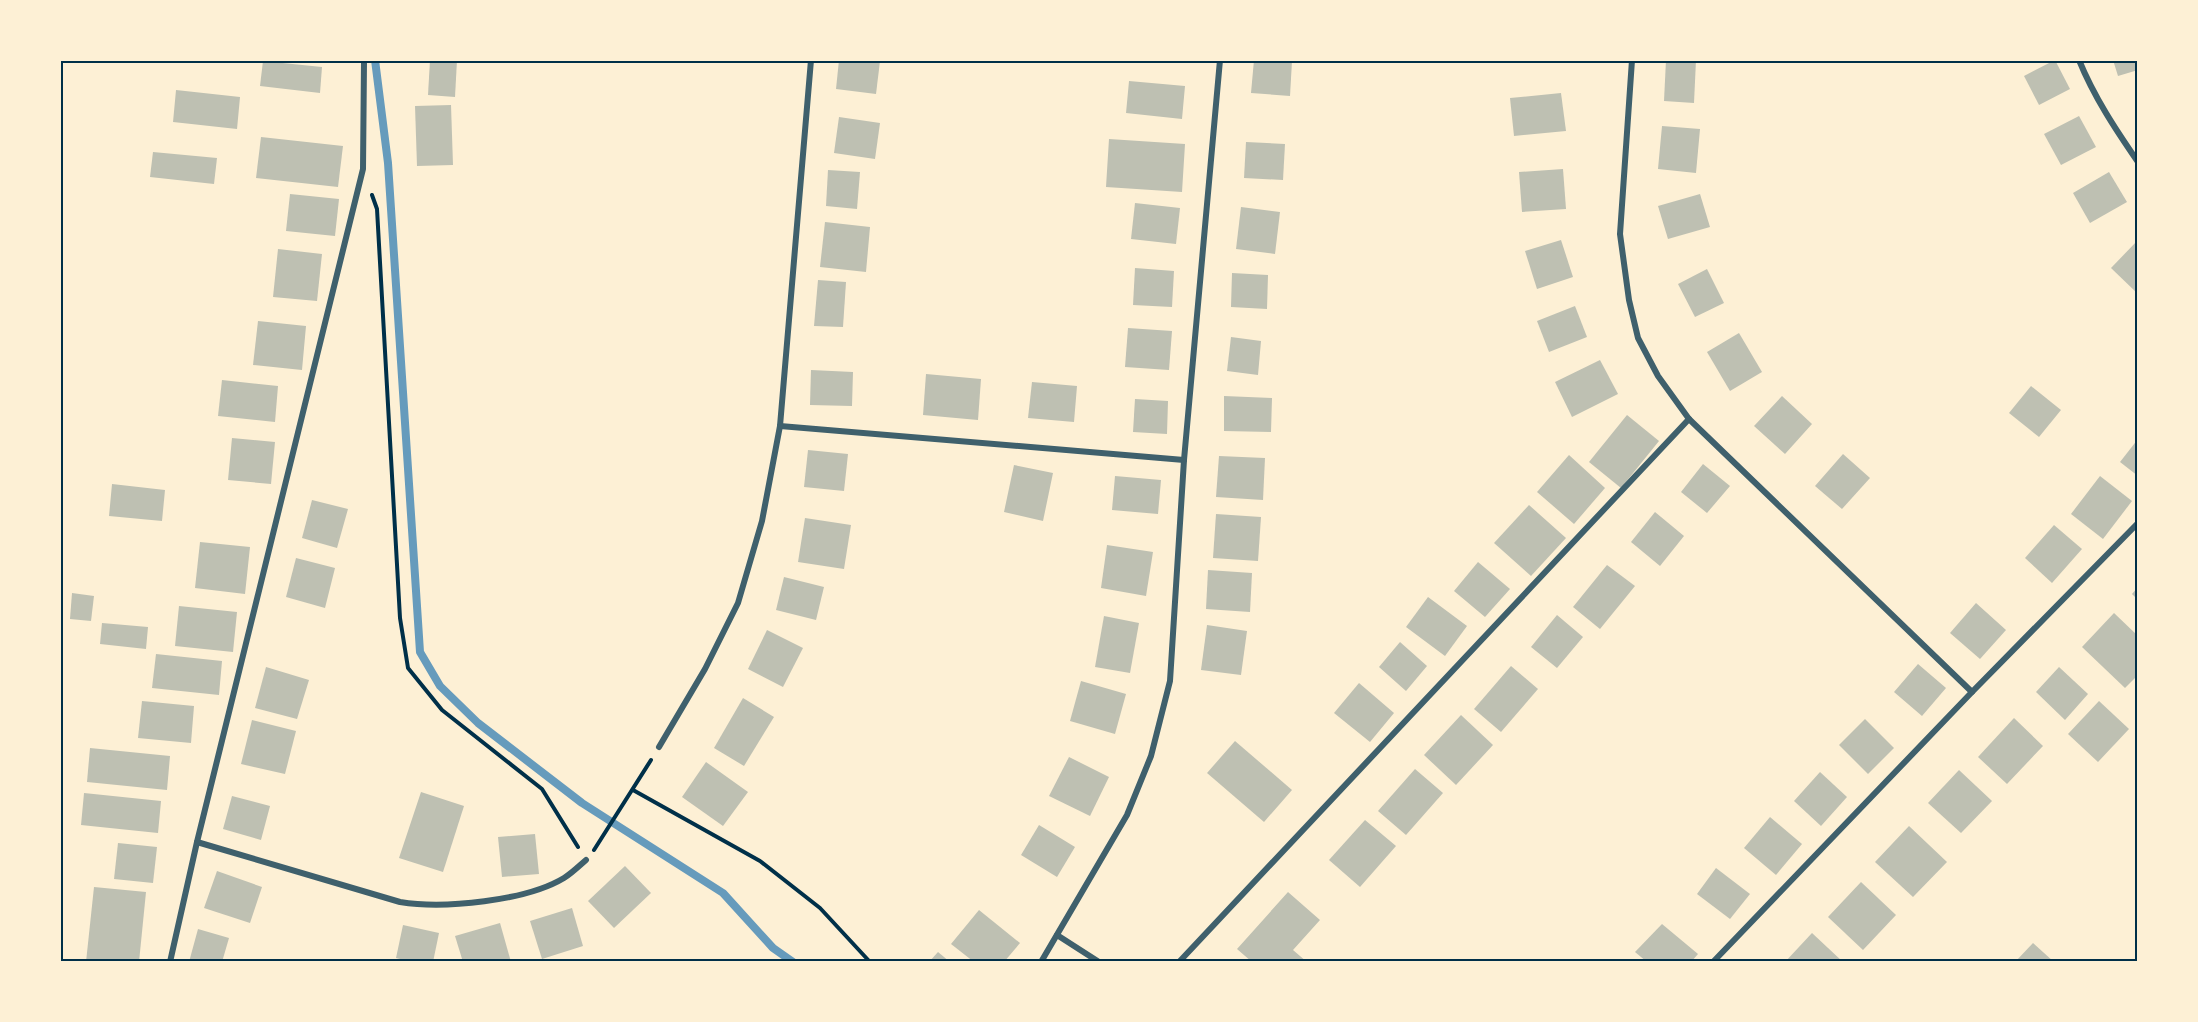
<svg xmlns="http://www.w3.org/2000/svg" width="2198" height="1022" font-family="Georgia,serif">
	<rect width="100%" height="100%" fill="#fdf0d5"/>
	<g fill="none" stroke-linecap="round" stroke-linejoin="round">
		<path stroke="#669bbc" stroke-width="8" d="M 375,60 L 388,163 L 420,652 L 440,686 L 478,723 L 582,803 L 723,893 L 773,948 L 793,962"/>
	</g>
	<g fill="#bec0b2">
		<path d="M 430,60 L 457,60 L 455,97 L 428,95 Z"/>
		<path d="M 839,60 L 880,61 L 876,94 L 836,89 Z"/>
		<path d="M 1254,60 L 1292,61 L 1290,96 L 1251,93 Z"/>
		<path d="M 1666,60 L 1696,60 L 1694,103 L 1664,101 Z"/>
		<path d="M 2055,60 L 2070,89 L 2039,105 L 2024,76 Z"/>
		<path d="M 2113,60 L 2138,60 L 2138,70 L 2118,76 Z"/>
		<path d="M 263,61 L 322,67 L 320,93 L 260,86 Z"/>
		<path d="M 1129,81 L 1185,86 L 1182,119 L 1126,113 Z"/>
		<path d="M 176,90 L 240,97 L 237,129 L 173,122 Z"/>
		<path d="M 1561,93 L 1566,131 L 1514,136 L 1510,98 Z"/>
		<path d="M 451,105 L 453,165 L 417,166 L 415,106 Z"/>
		<path d="M 2079,116 L 2096,147 L 2061,165 L 2044,134 Z"/>
		<path d="M 839,117 L 880,123 L 875,159 L 834,153 Z"/>
		<path d="M 1662,126 L 1700,129 L 1696,173 L 1658,169 Z"/>
		<path d="M 261,137 L 343,146 L 338,187 L 256,178 Z"/>
		<path d="M 1109,139 L 1185,144 L 1182,192 L 1106,187 Z"/>
		<path d="M 1246,142 L 1285,144 L 1283,180 L 1244,178 Z"/>
		<path d="M 153,152 L 217,158 L 214,184 L 150,177 Z"/>
		<path d="M 1563,169 L 1566,209 L 1522,212 L 1519,172 Z"/>
		<path d="M 828,170 L 860,172 L 857,209 L 826,206 Z"/>
		<path d="M 2109,172 L 2127,202 L 2090,223 L 2073,193 Z"/>
		<path d="M 290,194 L 339,199 L 335,236 L 286,231 Z"/>
		<path d="M 1700,194 L 1710,227 L 1668,239 L 1658,206 Z"/>
		<path d="M 1135,203 L 1180,208 L 1176,244 L 1131,239 Z"/>
		<path d="M 1241,207 L 1280,212 L 1275,254 L 1236,249 Z"/>
		<path d="M 825,222 L 870,227 L 866,272 L 820,267 Z"/>
		<path d="M 1561,240 L 1573,277 L 1537,289 L 1525,251 Z"/>
		<path d="M 2138,240 L 2138,294 L 2111,268 Z"/>
		<path d="M 278,249 L 322,254 L 317,301 L 273,297 Z"/>
		<path d="M 1135,268 L 1174,271 L 1172,307 L 1133,305 Z"/>
		<path d="M 1707,269 L 1724,303 L 1695,317 L 1678,284 Z"/>
		<path d="M 1232,273 L 1268,275 L 1267,309 L 1231,307 Z"/>
		<path d="M 818,280 L 846,282 L 843,327 L 814,326 Z"/>
		<path d="M 1575,306 L 1587,337 L 1549,352 L 1537,321 Z"/>
		<path d="M 258,321 L 306,326 L 302,370 L 253,365 Z"/>
		<path d="M 1128,328 L 1172,331 L 1169,370 L 1125,367 Z"/>
		<path d="M 1739,333 L 1762,372 L 1730,391 L 1707,352 Z"/>
		<path d="M 1231,337 L 1261,341 L 1258,375 L 1227,371 Z"/>
		<path d="M 1600,360 L 1618,394 L 1572,417 L 1555,382 Z"/>
		<path d="M 811,370 L 853,372 L 852,406 L 810,405 Z"/>
		<path d="M 926,374 L 981,379 L 978,420 L 923,415 Z"/>
		<path d="M 222,380 L 278,386 L 275,422 L 218,416 Z"/>
		<path d="M 1032,382 L 1077,386 L 1074,422 L 1028,418 Z"/>
		<path d="M 2031,386 L 2061,410 L 2039,437 L 2009,413 Z"/>
		<path d="M 1224,396 L 1272,398 L 1271,432 L 1224,431 Z"/>
		<path d="M 1782,396 L 1812,424 L 1785,454 L 1754,426 Z"/>
		<path d="M 1135,399 L 1168,401 L 1167,434 L 1133,432 Z"/>
		<path d="M 1627,415 L 1659,441 L 1621,488 L 1589,462 Z"/>
		<path d="M 232,438 L 275,442 L 271,484 L 228,480 Z"/>
		<path d="M 2138,439 L 2138,476 L 2120,462 Z"/>
		<path d="M 808,450 L 848,454 L 844,491 L 804,487 Z"/>
		<path d="M 1843,454 L 1870,478 L 1842,509 L 1815,486 Z"/>
		<path d="M 1569,455 L 1605,488 L 1574,524 L 1537,492 Z"/>
		<path d="M 1219,456 L 1265,458 L 1263,500 L 1216,497 Z"/>
		<path d="M 1703,464 L 1730,486 L 1707,513 L 1681,492 Z"/>
		<path d="M 1014,465 L 1053,473 L 1043,521 L 1004,512 Z"/>
		<path d="M 1115,476 L 1161,480 L 1158,514 L 1112,510 Z"/>
		<path d="M 2100,476 L 2132,501 L 2103,539 L 2071,514 Z"/>
		<path d="M 112,484 L 165,490 L 162,521 L 109,516 Z"/>
		<path d="M 312,500 L 348,509 L 337,548 L 302,538 Z"/>
		<path d="M 1529,505 L 1566,538 L 1531,576 L 1494,543 Z"/>
		<path d="M 1655,512 L 1684,536 L 1660,566 L 1631,542 Z"/>
		<path d="M 1216,514 L 1261,517 L 1258,561 L 1213,558 Z"/>
		<path d="M 805,518 L 851,525 L 844,569 L 798,562 Z"/>
		<path d="M 2054,525 L 2082,549 L 2052,583 L 2025,558 Z"/>
		<path d="M 200,542 L 250,547 L 245,594 L 195,588 Z"/>
		<path d="M 1107,545 L 1153,552 L 1146,596 L 1101,588 Z"/>
		<path d="M 296,558 L 335,568 L 325,608 L 286,597 Z"/>
		<path d="M 1478,562 L 1510,589 L 1485,617 L 1454,591 Z"/>
		<path d="M 1607,565 L 1635,586 L 1600,629 L 1573,607 Z"/>
		<path d="M 1208,570 L 1252,573 L 1250,612 L 1206,609 Z"/>
		<path d="M 784,577 L 824,587 L 816,620 L 776,610 Z"/>
		<path d="M 2138,587 L 2138,600 L 2132,594 Z"/>
		<path d="M 72,593 L 94,596 L 91,621 L 70,619 Z"/>
		<path d="M 1428,597 L 1467,626 L 1445,656 L 1406,627 Z"/>
		<path d="M 1976,603 L 2006,630 L 1980,659 L 1950,633 Z"/>
		<path d="M 179,606 L 237,612 L 233,652 L 175,646 Z"/>
		<path d="M 2114,613 L 2138,636 L 2138,675 L 2125,688 L 2082,647 Z"/>
		<path d="M 1557,615 L 1583,637 L 1557,668 L 1531,647 Z"/>
		<path d="M 1104,616 L 1139,623 L 1130,673 L 1095,667 Z"/>
		<path d="M 102,623 L 148,627 L 146,649 L 100,644 Z"/>
		<path d="M 1207,625 L 1247,631 L 1241,675 L 1201,670 Z"/>
		<path d="M 767,630 L 803,648 L 783,687 L 748,669 Z"/>
		<path d="M 1400,642 L 1427,666 L 1406,691 L 1379,667 Z"/>
		<path d="M 156,654 L 222,661 L 219,695 L 152,688 Z"/>
		<path d="M 1918,664 L 1946,688 L 1922,716 L 1894,692 Z"/>
		<path d="M 1511,666 L 1538,689 L 1501,732 L 1474,709 Z"/>
		<path d="M 266,667 L 309,680 L 297,719 L 255,708 Z"/>
		<path d="M 2059,667 L 2088,694 L 2065,720 L 2036,692 Z"/>
		<path d="M 1081,681 L 1126,694 L 1115,734 L 1070,721 Z"/>
		<path d="M 1359,683 L 1394,713 L 1370,742 L 1334,713 Z"/>
		<path d="M 743,698 L 774,717 L 744,766 L 714,748 Z"/>
		<path d="M 142,701 L 194,706 L 191,743 L 138,738 Z"/>
		<path d="M 2099,701 L 2129,729 L 2098,762 L 2068,734 Z"/>
		<path d="M 1461,715 L 1493,745 L 1456,785 L 1424,755 Z"/>
		<path d="M 2014,718 L 2043,746 L 2007,784 L 1978,757 Z"/>
		<path d="M 1865,719 L 1894,748 L 1868,774 L 1839,745 Z"/>
		<path d="M 252,720 L 296,731 L 285,774 L 241,764 Z"/>
		<path d="M 1235,741 L 1292,790 L 1264,822 L 1207,773 Z"/>
		<path d="M 90,748 L 170,756 L 167,790 L 87,782 Z"/>
		<path d="M 1069,757 L 1109,777 L 1090,816 L 1049,796 Z"/>
		<path d="M 706,762 L 748,792 L 723,826 L 682,797 Z"/>
		<path d="M 1415,769 L 1443,793 L 1406,835 L 1378,811 Z"/>
		<path d="M 1959,770 L 1992,801 L 1961,833 L 1928,803 Z"/>
		<path d="M 1820,772 L 1847,797 L 1821,826 L 1794,801 Z"/>
		<path d="M 421,792 L 464,806 L 443,872 L 399,858 Z"/>
		<path d="M 84,793 L 161,801 L 158,833 L 81,825 Z"/>
		<path d="M 232,796 L 270,806 L 261,840 L 223,829 Z"/>
		<path d="M 1770,817 L 1802,844 L 1776,875 L 1744,848 Z"/>
		<path d="M 1365,820 L 1396,846 L 1360,887 L 1329,860 Z"/>
		<path d="M 1039,825 L 1075,847 L 1057,877 L 1021,855 Z"/>
		<path d="M 1909,826 L 1947,862 L 1913,897 L 1875,862 Z"/>
		<path d="M 535,834 L 539,874 L 502,877 L 498,837 Z"/>
		<path d="M 118,843 L 157,847 L 153,883 L 114,879 Z"/>
		<path d="M 625,866 L 651,893 L 614,928 L 588,901 Z"/>
		<path d="M 1716,868 L 1750,894 L 1730,919 L 1697,894 Z"/>
		<path d="M 217,871 L 262,887 L 250,923 L 204,908 Z"/>
		<path d="M 1861,882 L 1896,915 L 1863,950 L 1828,917 Z"/>
		<path d="M 94,887 L 146,892 L 139,962 L 86,962 Z"/>
		<path d="M 1288,892 L 1320,920 L 1293,950 L 1307,962 L 1252,962 L 1237,949 Z"/>
		<path d="M 572,908 L 583,946 L 542,959 L 530,921 Z"/>
		<path d="M 979,910 L 1020,943 L 1004,962 L 974,962 L 951,944 Z"/>
		<path d="M 500,923 L 511,962 L 463,962 L 455,936 Z"/>
		<path d="M 1662,924 L 1698,954 L 1691,962 L 1647,962 L 1635,952 Z"/>
		<path d="M 403,925 L 439,933 L 433,962 L 412,962 L 396,958 Z"/>
		<path d="M 198,929 L 229,938 L 222,962 L 189,962 Z"/>
		<path d="M 1812,933 L 1843,962 L 1785,962 Z"/>
		<path d="M 2033,943 L 2054,962 L 2015,962 Z"/>
		<path d="M 938,952 L 950,962 L 929,962 Z"/>
	</g>
	<g fill="none" stroke-linecap="round" stroke-linejoin="round">
		<g stroke="#003049" stroke-width="4">
			<path d="M 372,195 L 377,209 L 400,618 L 408,668 L 442,710 L 542,789 L 578,847"/>
			<path d="M 633,790 L 760,861 L 820,908 L 870,962"/>
			<path d="M 594,850 L 651,760"/>
		</g>
		<g stroke="#3f606c" stroke-width="6">
			<path d="M 1632,60 L 1620,234 L 1629,300 L 1638,338 L 1658,376 L 1689,419 L 1972,692"/>
			<path d="M 2079,60 C 2094,97 2116,130 2138,162"/>
			<path d="M 780,426 L 1184,460"/>
			<path d="M 659,747 L 705,669 L 738,603 L 762,521 L 780,426 L 811,60"/>
			<path d="M 197,842 L 400,902 C 444,909 526,901 564,878 C 572,873 579,866 586,860"/>
			<path d="M 1057,935 L 1099,962"/>
			<path d="M 170,962 L 197,842 L 363,169 L 364,62"/>
			<path d="M 1041,962 L 1127,815 L 1151,756 L 1170,681 L 1184,460 L 1220,60"/>
			<path d="M 1179,962 L 1689,419"/>
			<path d="M 1713,962 L 1972,692 L 2138,523"/>
		</g>
	</g>
	<rect width="2198" height="1022" fill="none" stroke="#fdf0d5" stroke-width="123"/>
	<rect x="62" y="62" width="2074" height="898" fill="none" stroke="#003049" stroke-width="2"/>
</svg>
